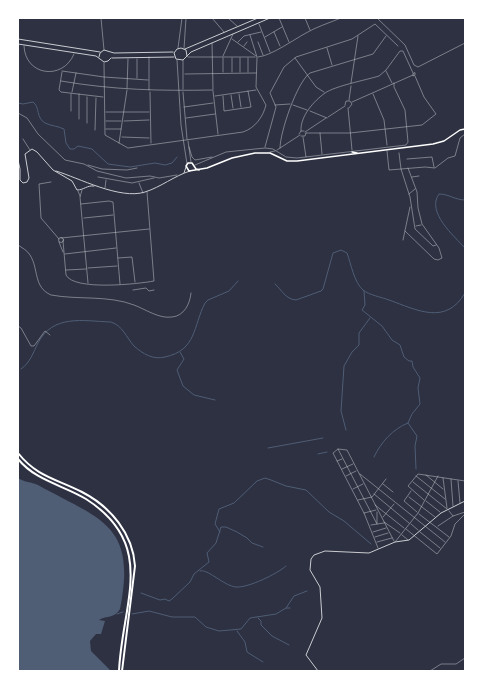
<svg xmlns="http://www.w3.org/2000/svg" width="483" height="689" font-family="Quicksand,sans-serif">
	<rect width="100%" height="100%" fill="#2d3142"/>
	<path fill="#4f5d75" d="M 18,478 C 23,482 32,482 38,485 C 101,520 137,524 120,609 C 114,619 107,615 99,620 L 105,621 L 101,634 L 96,634 L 90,641 L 91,651 L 111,671 L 18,671 L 18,519 L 19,516 L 18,516 Z"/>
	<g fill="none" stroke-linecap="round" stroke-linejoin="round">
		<g stroke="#4f5d75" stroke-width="1">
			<path d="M 18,103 L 23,104 L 33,102 C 40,107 36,118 45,123 C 51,126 58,126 64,129 L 66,143 L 70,149 L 74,149 L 78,146 L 92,149 L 108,164 L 130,167 L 155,163 L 165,165 L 172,163 L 177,157"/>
			<path d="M 465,200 C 455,200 449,194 439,194 C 426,212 454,236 465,248"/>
			<path d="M 275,284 C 282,290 285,299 296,300 L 321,291 L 323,289 L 333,253 L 341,250 L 347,253 C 351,264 354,282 363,290 C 369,295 381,297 389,300 C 417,310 446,326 465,293"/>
			<path d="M 364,291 L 365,305 L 362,310 L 382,326 L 392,340 L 400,345 L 404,357 L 409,361 L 412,361 L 413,367 L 420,378 L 418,388 L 420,404 L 412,414 L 408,423 C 393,429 381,442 374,457"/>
			<path d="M 180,352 L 184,359 L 177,370 L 183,386 L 194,395 L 215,400"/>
			<path d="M 21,369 C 30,363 33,353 38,343 C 53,314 83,321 111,322 C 123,326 126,337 134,346 C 143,354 153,360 165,357 C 197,350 193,326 205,303 L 208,300 L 229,291 L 238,281"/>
			<path d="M 408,423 L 417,436 L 415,446 L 416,469"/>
			<path d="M 346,430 L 341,411 L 344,366 L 352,352 L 359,345 L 359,333 L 370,318"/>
			<path d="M 268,448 L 323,438"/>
			<path d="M 318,454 L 327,452"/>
			<path d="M 220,532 L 215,524 L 219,509 L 234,503 L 257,481 L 265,478 L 271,480 L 286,486 L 306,490 L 329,512 L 344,521 L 371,544"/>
			<path d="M 200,571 C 207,568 224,586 236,587 C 248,588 277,574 286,566"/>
			<path d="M 141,593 L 160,600 L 165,599 L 169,601 L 172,599 L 190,582 L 194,574 L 209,562 L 207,553 L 216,543 L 221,527 L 226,527 L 237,532 L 247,538 L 252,543 L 263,547"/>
			<path d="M 286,608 L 294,596 L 307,591"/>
			<path d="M 117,614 L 123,612"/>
			<path d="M 132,614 L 149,611 L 172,617 L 195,617 L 206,627 L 219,631 L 241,629 L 250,618 L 276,614 L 286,608 L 290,608"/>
			<path d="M 258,618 L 261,621 L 261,625 L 272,636 L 289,645"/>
			<path d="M 237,631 L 245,642 L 247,652 L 263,662"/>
		</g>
		<g stroke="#caccd0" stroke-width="0.5">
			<path d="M 101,18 L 104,50"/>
			<path d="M 212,18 L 224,32"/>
			<path d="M 228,18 L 237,26"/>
			<path d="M 279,18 L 289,42"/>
			<path d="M 305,18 L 310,30"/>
			<path d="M 377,18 L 405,45 L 414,65 L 418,67 L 465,43"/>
			<path d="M 259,24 L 270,52"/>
			<path d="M 274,32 L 280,46"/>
			<path d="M 265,37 L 282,27"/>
			<path d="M 232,39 L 256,56"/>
			<path d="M 238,42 L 244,36 L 261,32"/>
			<path d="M 258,42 L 263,55"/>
			<path d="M 212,43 L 213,89"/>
			<path d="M 24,46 C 25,76 63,81 74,54"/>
			<path d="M 244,46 L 247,42"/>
			<path d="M 178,48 L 182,18"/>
			<path d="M 327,48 L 332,65"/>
			<path d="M 184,49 L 186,18"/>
			<path d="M 223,56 L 233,34"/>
			<path d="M 188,57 L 255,57"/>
			<path d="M 258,57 C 271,56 293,40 306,33 C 316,27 329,23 341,18"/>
			<path d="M 223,58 L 223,72"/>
			<path d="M 295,58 L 316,87 L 324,92"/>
			<path d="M 177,60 L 181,125 L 187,164"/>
			<path d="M 104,63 L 105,135 L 128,148 L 243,132 C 255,128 263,117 266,105 L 256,87 L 257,57 L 250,35"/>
			<path d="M 62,71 L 104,77 L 148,80"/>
			<path d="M 386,71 L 392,83"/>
			<path d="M 62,72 L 59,90 L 61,92 L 103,97"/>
			<path d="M 232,72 L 232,58"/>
			<path d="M 240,72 L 240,58"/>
			<path d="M 248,72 L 248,58"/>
			<path d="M 415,73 L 415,75 L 413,76 L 413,74 Z"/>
			<path d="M 185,74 L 256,73"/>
			<path d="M 137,78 L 137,59"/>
			<path d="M 61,81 C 113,90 160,91 213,90"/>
			<path d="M 351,83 L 358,36"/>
			<path d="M 127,88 L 128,59"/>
			<path d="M 183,89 L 183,60"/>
			<path d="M 149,90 L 149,57"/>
			<path d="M 213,91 L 218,134"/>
			<path d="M 72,92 L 76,73"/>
			<path d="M 150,92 L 151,143"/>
			<path d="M 183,92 L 187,139"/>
			<path d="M 239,94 L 241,107"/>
			<path d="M 373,94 L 384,120 L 387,145"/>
			<path d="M 231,95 L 233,108"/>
			<path d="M 215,96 L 256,90"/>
			<path d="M 223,96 L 224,111 L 251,107 L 248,91"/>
			<path d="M 349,100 L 351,86"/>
			<path d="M 352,102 L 413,75"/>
			<path d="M 275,105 L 290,104"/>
			<path d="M 293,105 L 307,110"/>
			<path d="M 345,105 L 346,101 L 350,101 L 352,104 L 349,108"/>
			<path d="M 184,107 L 213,103"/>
			<path d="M 348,108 L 352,150"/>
			<path d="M 71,111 L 71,94"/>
			<path d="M 310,111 L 327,118"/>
			<path d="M 106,112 L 149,112"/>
			<path d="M 18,113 L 27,118 L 38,134 L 65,160 L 84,164 L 97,171 L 126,178 L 150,176 L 159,178 L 177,175"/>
			<path d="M 328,117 L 345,106"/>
			<path d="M 186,118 L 215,114"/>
			<path d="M 79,119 L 79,94"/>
			<path d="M 106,121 L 121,121"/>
			<path d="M 124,121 L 149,120"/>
			<path d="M 87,123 L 87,97"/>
			<path d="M 106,129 L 121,129"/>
			<path d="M 95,130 L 96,98"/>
			<path d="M 301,131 C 300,116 314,101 325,93 C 335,86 366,80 379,76 L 386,70 L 400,51 L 403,51 L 413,73"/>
			<path d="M 305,132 L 326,118"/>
			<path d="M 306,133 L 350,133 L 422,125 L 436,114 L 424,97 L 415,76"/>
			<path d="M 320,133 L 322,154"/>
			<path d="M 299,134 L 301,131 L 304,131"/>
			<path d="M 301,136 L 305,136 L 306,133"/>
			<path d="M 122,137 L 149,138"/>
			<path d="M 303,137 L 306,157"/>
			<path d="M 23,139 L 30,150"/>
			<path d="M 188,141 L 191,162"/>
			<path d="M 119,143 L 127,90"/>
			<path d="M 189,147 L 192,157 L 195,160 L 212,157"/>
			<path d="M 265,147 L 276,107 L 270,93 L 284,67 L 296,57 L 352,39 L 375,24 L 398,46"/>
			<path d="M 280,148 C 280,132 297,82 310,73 L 373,54 L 386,36"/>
			<path d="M 277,150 L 300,135"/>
			<path d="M 387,151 L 389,170 L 425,167 L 435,168 L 448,158 L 455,156 L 460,138 L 465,134"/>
			<path d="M 270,152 L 275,151"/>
			<path d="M 399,153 L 401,169 L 410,197 L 415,229 L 433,246 L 436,245"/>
			<path d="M 407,159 L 432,157 L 434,167"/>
			<path d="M 88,165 L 102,169 L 127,170 L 137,168"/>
			<path d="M 195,165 L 226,152 L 265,148 L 273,149 L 286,157 L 297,158 L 406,145 L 408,142 L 405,110 L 394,87 L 394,83"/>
			<path d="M 98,177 L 132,183 L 154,178"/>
			<path d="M 412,177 L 419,176"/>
			<path d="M 51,182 L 39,184 L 41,218 L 59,239"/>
			<path d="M 139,183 L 143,193"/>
			<path d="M 105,188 L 106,180"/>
			<path d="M 82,190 L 80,197 L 88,283"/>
			<path d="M 78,191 L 80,196"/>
			<path d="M 409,194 L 415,189"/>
			<path d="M 81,204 L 109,201 L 113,202 L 120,284"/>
			<path d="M 84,218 L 113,215"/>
			<path d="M 416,226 L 421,225"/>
			<path d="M 405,231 L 434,259 L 438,260 L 442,258 L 439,248 L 422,224 L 418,208 L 417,192 L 408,168"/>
			<circle cx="61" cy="240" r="2.5"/>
			<path d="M 61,238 L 149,229"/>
			<path d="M 403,240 L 410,207"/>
			<path d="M 63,241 L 66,275 C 74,291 138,284 154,281 L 147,192"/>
			<path d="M 59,242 L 63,252"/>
			<path d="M 18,245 C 22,248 27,250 30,255 C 39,269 33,287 51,295 C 78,300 108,295 134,305 C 145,309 159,319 172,317 C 184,316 190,304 191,293"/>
			<path d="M 65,254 L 116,248"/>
			<path d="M 118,258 L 132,257 L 135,282"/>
			<path d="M 88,268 L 117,266"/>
			<path d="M 66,270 L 86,269"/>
			<path d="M 133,290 L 146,288 L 149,291 L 154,290"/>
			<path d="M 18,326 L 21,328 L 31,346 L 34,346 L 45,331 L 50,335"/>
			<path d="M 338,449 L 377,524"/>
			<path d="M 337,461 L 342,459"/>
			<path d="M 342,469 L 353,464"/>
			<path d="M 360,474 L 445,542"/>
			<path d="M 426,475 L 443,489"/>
			<path d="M 346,476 L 356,471"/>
			<path d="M 416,476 L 445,499"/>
			<path d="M 443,478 L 447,508"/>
			<path d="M 451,479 L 453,506"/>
			<path d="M 458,481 L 460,503"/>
			<path d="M 413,482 L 447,509"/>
			<path d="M 383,484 L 393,492"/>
			<path d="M 353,489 L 363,484"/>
			<path d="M 411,491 L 404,501 L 417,512"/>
			<path d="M 374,494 L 409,523"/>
			<path d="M 409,497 L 435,517"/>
			<path d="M 358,500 L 372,497 L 386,479"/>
			<path d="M 424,500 L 408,486 L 418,474 L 465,481"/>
			<path d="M 426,501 L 440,512"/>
			<path d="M 375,505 L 404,528"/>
			<path d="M 449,511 L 453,516"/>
			<path d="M 377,512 L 377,523"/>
			<path d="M 364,513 L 376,510"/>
			<path d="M 419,514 L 449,537"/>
			<path d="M 383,517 L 394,504"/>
			<path d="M 384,522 L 400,533"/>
			<path d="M 411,524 L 418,530"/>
			<path d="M 371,525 L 384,523"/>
			<path d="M 438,526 L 453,516 L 465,512"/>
			<path d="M 406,529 L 437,554 L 451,536 L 455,524 L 465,514"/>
			<path d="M 373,532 L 386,528"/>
			<path d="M 420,532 L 440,548"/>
			<path d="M 402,535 L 408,540"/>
			<path d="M 375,537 L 388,533"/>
			<path d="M 377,542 L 392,538"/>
			<path d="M 395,542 L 418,513 L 438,476"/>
			<path d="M 378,548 L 364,513 L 333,453 L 338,449 L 347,450 L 394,541"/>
			<path d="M 430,671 L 441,664 L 456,664 L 465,658"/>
		</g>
		<g stroke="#caccd0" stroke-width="1">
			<path d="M 18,39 L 100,52"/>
			<path d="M 18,44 L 96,56 L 104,62 L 108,61 L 111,58"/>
			<path d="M 185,49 L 258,18"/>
			<path d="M 187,56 L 186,50 L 181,48 L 177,49 L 174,53 L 176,59 L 183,60 L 191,52 L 270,18"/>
			<path d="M 99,57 L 100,53 L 104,50 L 114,53 L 173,52"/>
			<path d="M 112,58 L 174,57"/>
			<path d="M 18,160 L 20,169 L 20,180 L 23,183 L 27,182 L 29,178 L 25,154 L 32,149 L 37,152 L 53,170 L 72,181 L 77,190 C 84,190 87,185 94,186"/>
			<path d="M 56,171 C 79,178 120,200 145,192 C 161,187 174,176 190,171"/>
			<path d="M 184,173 L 186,167"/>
			<path d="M 318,671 L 306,655 L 322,618 L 320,587 L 310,570 L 311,559 L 314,555 L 325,551 L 369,553 L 395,542 L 409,540 L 441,513 L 465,501"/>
		</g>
		<g stroke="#fff" stroke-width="1.5">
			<path d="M 352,152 L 357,153"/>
			<path d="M 199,170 L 196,169 L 192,163 L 188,163 L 186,166 L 189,171 L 207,168 L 232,158 L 255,153 L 270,153 L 287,161 L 297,161 L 433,144 L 444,141 L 460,130 L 465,129"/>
		</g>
		<g stroke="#fff" stroke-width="2">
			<path d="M 18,453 C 37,477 57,479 82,492 C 111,507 133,534 135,566 L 122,671"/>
			<path d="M 18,459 C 36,481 63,485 86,499 C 158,545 122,603 119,671"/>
		</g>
	</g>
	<rect width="483" height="689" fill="none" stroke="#ffffff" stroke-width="38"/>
</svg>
